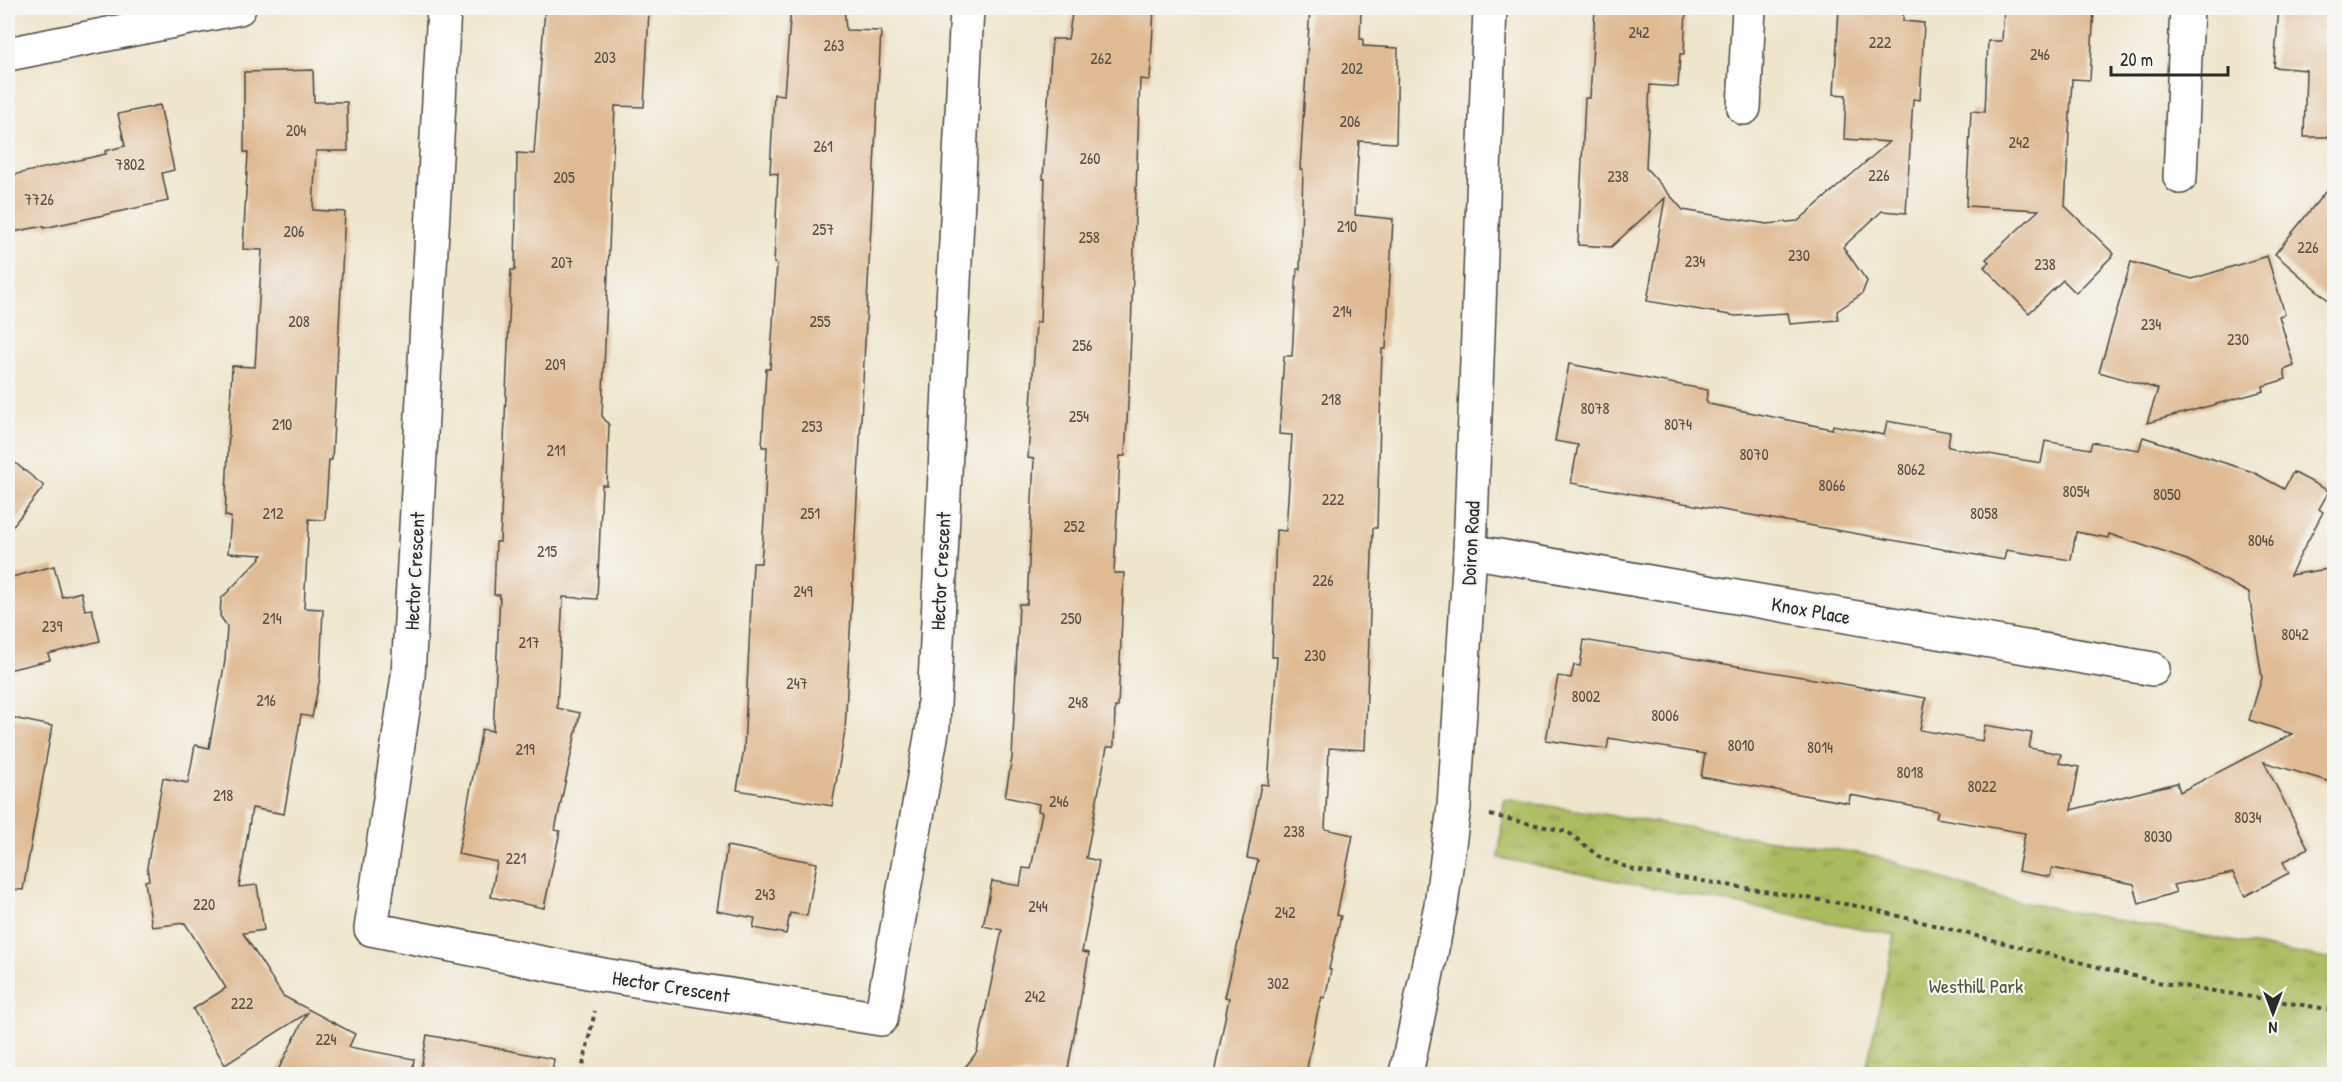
<svg xmlns="http://www.w3.org/2000/svg" width="2342" height="1082" font-family="'Patrick Hand',sans-serif">
	<defs>
		<pattern id="grass-tufts" width="24" height="20" patternUnits="userSpaceOnUse" patternTransform="scale(1.5)"><rect width="24" height="20" fill="#abbb5e"/><path d="M3 7l-1-3M5 7V3M7 7l1-3M15 17l-1-3M17 17v-4M19 17l1-3" fill="none" stroke="#8b984e"/></pattern>
	</defs>
	<rect width="100%" height="100%" fill="#f6f6f2"/>
	<filter id="ink" filterUnits="userSpaceOnUse"><feTurbulence type="fractalNoise" baseFrequency=".0167" numOctaves="2"/><feDisplacementMap in="SourceGraphic" scale="12" xChannelSelector="R" yChannelSelector="G"/><feConvolveMatrix kernelMatrix="1 2 1 2 8 2 1 2 1" color-interpolation-filters="sRGB"/></filter>
	<filter id="wash" filterUnits="userSpaceOnUse"><feTurbulence type="fractalNoise" baseFrequency=".008" numOctaves="4" result="noise"/><feDisplacementMap in="SourceGraphic" scale="24" xChannelSelector="R" yChannelSelector="G"/><feGaussianBlur stdDeviation="1.35" result="paint"/><feColorMatrix in="noise" values="0 0 0 0 0 0 0 0 0 0 0 0 0 0 0 0 0 1.4 0 .05"/><feComposite in="paint" operator="in"/></filter>
	<g filter="url(#wash)">
		<rect width="100%" height="100%" fill="#efe5cc"/>
		<path fill="url(#grass-tufts)" stroke="#6b7344" stroke-width="1.5" d="M 1504,799 L 1876,856 L 1999,898 L 2334,960 L 2334,1074 L 1865,1074 L 1895,935 L 1499,858 Z"/>
		<g id="blocks">
			<g fill="#dfba93">
				<path d="M 545,8 L 629,8 L 629,10 L 649,11 L 644,107 L 615,106 L 602,416 L 609,425 L 607,485 L 602,485 L 597,599 L 563,597 L 557,708 L 580,713 L 555,830 L 560,831 L 544,908 L 491,897 L 497,862 L 458,854 L 482,729 L 493,731 L 500,595 L 494,595 L 496,542 L 500,542 L 511,270 L 515,270 L 517,153 L 534,154 Z"/>
				<path d="M 791,8 L 844,8 L 846,30 L 881,31 L 845,731 L 832,806 L 737,790 L 744,749 L 753,563 L 761,563 L 764,520 L 767,447 L 762,447 L 766,369 L 770,369 L 777,264 L 774,263 L 778,174 L 770,173 L 774,94 L 784,95 Z"/>
				<path d="M 1073,8 L 1154,8 L 1150,80 L 1140,79 L 1129,387 L 1125,456 L 1120,456 L 1114,573 L 1124,573 L 1118,707 L 1115,707 L 1114,747 L 1107,747 L 1086,858 L 1099,861 L 1082,952 L 1089,953 L 1067,1074 L 960,1074 L 977,1052 L 1002,930 L 983,926 L 992,881 L 1020,886 L 1023,868 L 1031,869 L 1042,812 L 1038,811 L 1039,804 L 1005,797 L 1012,758 L 1019,604 L 1027,604 L 1034,459 L 1028,458 L 1036,322 L 1040,322 L 1045,179 L 1043,179 L 1052,39 L 1068,39 Z"/>
				<path d="M 1310,8 L 1361,11 L 1360,39 L 1363,39 L 1363,46 L 1398,48 L 1396,143 L 1359,141 L 1355,215 L 1393,219 L 1386,349 L 1382,349 L 1377,528 L 1373,528 L 1365,750 L 1329,748 L 1325,829 L 1353,835 L 1337,915 L 1341,916 L 1329,969 L 1331,970 L 1325,998 L 1322,997 L 1317,1015 L 1306,1074 L 1214,1074 L 1229,998 L 1225,997 L 1258,860 L 1247,858 L 1261,784 L 1268,785 L 1277,657 L 1272,657 L 1276,530 L 1286,531 L 1292,435 L 1279,434 L 1281,403 L 1284,356 L 1292,356 L 1297,269 L 1300,269 L 1303,170 L 1300,169 Z"/>
				<path d="M 1595,8 L 1686,10 L 1684,54 L 1680,54 L 1678,87 L 1650,85 L 1646,168 L 1683,210 L 1767,224 L 1798,221 L 1889,142 L 1844,139 L 1846,95 L 1834,94 L 1839,8 L 1904,8 L 1903,21 L 1924,23 L 1920,100 L 1913,99 L 1906,213 L 1882,211 L 1843,247 L 1867,281 L 1862,294 L 1837,311 L 1838,320 L 1790,324 L 1788,313 L 1736,316 L 1647,301 L 1665,198 L 1611,247 L 1578,245 L 1585,98 L 1590,98 Z"/>
				<path d="M 2004,8 L 2094,8 L 2090,80 L 2072,79 L 2065,206 L 2114,254 L 2076,293 L 2063,280 L 2029,313 L 1984,267 L 1989,262 L 1986,259 L 2039,210 L 1966,206 L 1971,111 L 1985,112 L 1988,41 L 2002,41 Z"/>
				<path d="M 2279,8 L 2334,8 L 2334,137 L 2304,137 L 2306,70 L 2274,67 Z"/>
				<path d="M 313,70 L 314,102 L 347,102 L 348,151 L 316,151 L 313,210 L 345,212 L 332,460 L 329,460 L 325,520 L 309,519 L 304,608 L 323,609 L 320,678 L 312,717 L 301,715 L 284,814 L 252,808 L 239,887 L 257,885 L 264,930 L 243,933 L 283,996 L 355,1034 L 349,1047 L 414,1059 L 412,1074 L 276,1074 L 307,1013 L 225,1065 L 193,1009 L 226,988 L 185,923 L 152,927 L 145,881 L 149,880 L 147,867 L 163,778 L 188,783 L 195,745 L 209,748 L 225,661 L 227,626 L 220,616 L 221,599 L 263,555 L 228,553 L 231,517 L 225,516 L 232,366 L 255,367 L 262,250 L 243,249 L 248,152 L 244,152 L 244,72 Z"/>
				<path d="M 160,105 L 174,170 L 162,173 L 168,201 L 44,228 L 44,226 L 8,233 L 8,176 L 106,154 L 105,151 L 125,146 L 118,114 Z"/>
				<path d="M 2334,181 L 2334,305 L 2275,254 Z"/>
				<path d="M 2267,256 L 2285,314 L 2279,316 L 2294,366 L 2284,370 L 2286,379 L 2263,386 L 2264,391 L 2147,423 L 2158,389 L 2099,372 L 2131,262 L 2192,279 Z"/>
				<path d="M 1569,364 L 1708,390 L 1706,400 L 1709,404 L 1832,429 L 1833,425 L 1884,435 L 1887,421 L 1950,432 L 1948,447 L 2041,463 L 2045,441 L 2090,449 L 2092,442 L 2139,450 L 2143,437 L 2253,472 L 2284,489 L 2293,472 L 2329,491 L 2319,509 L 2323,512 L 2290,575 L 2334,568 L 2334,783 L 2264,762 L 2308,848 L 2283,862 L 2289,873 L 2245,896 L 2233,873 L 2173,885 L 2176,892 L 2139,904 L 2134,884 L 2052,868 L 2050,877 L 2018,871 L 2025,833 L 1936,818 L 1938,811 L 1850,795 L 1849,803 L 1701,777 L 1705,754 L 1609,738 L 1607,749 L 1546,740 L 1558,676 L 1571,678 L 1574,665 L 1580,666 L 1584,640 L 1926,698 L 1920,730 L 1982,741 L 1985,725 L 2032,733 L 2029,748 L 2061,754 L 2059,763 L 2079,767 L 2071,810 L 2177,783 L 2180,792 L 2292,734 L 2249,720 L 2262,678 L 2249,593 L 2187,560 L 2109,534 L 2108,538 L 2076,532 L 2071,560 L 2006,550 L 2004,560 L 1571,483 L 1578,445 L 1555,441 Z"/>
				<path d="M 8,457 L 44,486 L 8,532 Z"/>
				<path d="M 54,566 L 62,597 L 81,592 L 85,610 L 92,609 L 100,641 L 48,654 L 50,660 L 8,670 L 8,578 Z"/>
				<path d="M 8,717 L 52,726 L 23,890 L 8,889 Z"/>
				<path d="M 727,846 L 817,863 L 807,916 L 790,913 L 786,934 L 753,928 L 755,918 L 717,911 Z"/>
				<path d="M 427,1035 L 554,1059 L 552,1074 L 420,1074 Z"/>
			</g>
		</g>
	</g>
	<g filter="url(#ink)">
		<use href="#blocks" fill-opacity="0" stroke="#484743" stroke-width="1.5"/>
		<g fill="none" stroke-linecap="round" stroke-linejoin="round">
			<g stroke="#484743" stroke-width="36">
				<g id="minor">
					<path d="M 444,8 L 408,676 L 371,929 L 603,975 L 881,1019 L 933,726 L 967,8"/>
					<path d="M 8,54 L 239,8"/>
					<path d="M 1744,108 L 1749,8"/>
					<path d="M 2180,177 L 2187,8"/>
					<path d="M 1470,551 L 2153,669"/>
					<path d="M 1406,1074 L 1441,905 L 1454,807 L 1470,551 L 1490,8"/>
				</g>
			</g>
			<g stroke="#484743" stroke-width="4" stroke-dasharray="4.5 4.5" stroke-linecap="butt">
				<path d="M 1490,815 L 1568,832 L 1598,856 L 1634,870 L 1863,907 L 2157,982 L 2334,1010"/>
				<path d="M 581,1074 L 595,1011"/>
			</g>
			<use href="#minor" stroke="#fff" stroke-width="33"/>
		</g>
	</g>
	<g text-anchor="middle" dominant-baseline="central" stroke-width="4.5" stroke-linejoin="round" paint-order="stroke">
		<g font-size="16" fill="#584f45">
			<text x="1639" y="32">242</text>
			<text x="1880" y="42">222</text>
			<text x="834" y="45">263</text>
			<text x="2040" y="54">246</text>
			<text x="605" y="57">203</text>
			<text x="1101" y="58">262</text>
			<text x="1352" y="68">202</text>
			<text x="1350" y="121">206</text>
			<text x="296" y="130">204</text>
			<text x="2019" y="142">242</text>
			<text x="823" y="146">261</text>
			<text x="1090" y="158">260</text>
			<text x="130" y="164">7802</text>
			<text x="1879" y="175">226</text>
			<text x="1618" y="176">238</text>
			<text x="564" y="177">205</text>
			<text x="39" y="199">7726</text>
			<text x="1347" y="226">210</text>
			<text x="823" y="229">257</text>
			<text x="294" y="231">206</text>
			<text x="1089" y="237">258</text>
			<text x="2308" y="247">226</text>
			<text x="1799" y="255">230</text>
			<text x="1695" y="261">234</text>
			<text x="562" y="262">207</text>
			<text x="2045" y="264">238</text>
			<text x="1342" y="311">214</text>
			<text x="299" y="321">208</text>
			<text x="820" y="321">255</text>
			<text x="2151" y="324">234</text>
			<text x="2238" y="339">230</text>
			<text x="1082" y="345">256</text>
			<text x="555" y="364">209</text>
			<text x="1331" y="399">218</text>
			<text x="1595" y="408">8078</text>
			<text x="1079" y="416">254</text>
			<text x="282" y="424">210</text>
			<text x="1678" y="424">8074</text>
			<text x="812" y="426">253</text>
			<text x="556" y="450">211</text>
			<text x="1754" y="454">8070</text>
			<text x="1911" y="469">8062</text>
			<text x="1832" y="485">8066</text>
			<text x="2076" y="491">8054</text>
			<text x="2167" y="494">8050</text>
			<text x="1333" y="499">222</text>
			<text x="273" y="513">212</text>
			<text x="810" y="513">251</text>
			<text x="1984" y="513">8058</text>
			<text x="1074" y="526">252</text>
			<text x="2261" y="540">8046</text>
			<text x="547" y="551">215</text>
			<text x="1323" y="580">226</text>
			<text x="803" y="591">249</text>
			<text x="272" y="618">214</text>
			<text x="1071" y="618">250</text>
			<text x="52" y="626">239</text>
			<text x="2295" y="634">8042</text>
			<text x="529" y="642">217</text>
			<text x="1315" y="655">230</text>
			<text x="797" y="683">247</text>
			<text x="1586" y="696">8002</text>
			<text x="266" y="700">216</text>
			<text x="1078" y="702">248</text>
			<text x="1665" y="715">8006</text>
			<text x="1741" y="745">8010</text>
			<text x="1820" y="747">8014</text>
			<text x="525" y="749">219</text>
			<text x="1910" y="772">8018</text>
			<text x="1982" y="786">8022</text>
			<text x="223" y="795">218</text>
			<text x="1059" y="801">246</text>
			<text x="2248" y="817">8034</text>
			<text x="1294" y="831">238</text>
			<text x="2158" y="836">8030</text>
			<text x="516" y="858">221</text>
			<text x="765" y="894">243</text>
			<text x="204" y="904">220</text>
			<text x="1038" y="906">244</text>
			<text x="1285" y="912">242</text>
			<text x="1278" y="983">302</text>
			<text x="1035" y="996">242</text>
			<text x="242" y="1003">222</text>
			<text x="326" y="1039">224</text>
		</g>
		<g font-size="20" fill="#2b2b2b" stroke="#f6f6f2">
			<text transform="translate(1470 543) rotate(-87)">Doiron Road</text>
			<text transform="translate(414 571) rotate(-87)">Hector Crescent</text>
			<text transform="translate(940 571) rotate(-87)">Hector Crescent</text>
			<text transform="translate(1811 610) rotate(10)">Knox Place</text>
			<text transform="translate(671 986) rotate(9)">Hector Crescent</text>
		</g>
		<g font-size="20" fill="#51563a" stroke="#f6f6f2">
			<text x="1976" y="985">Westhill Park</text>
		</g>
	</g>
	<rect width="2342" height="1082" fill="none" stroke="#f6f6f2" stroke-width="30"/>
	<g transform="translate(2273 1013) rotate(180)" stroke="#f6f6f2" stroke-width="4.5" paint-order="stroke">
	<path d="M0-4.5L10 22L0 15L-10 22Z" fill="#2b2b2b"/>
	<text y="-9" font-size="16" font-weight="bold" text-anchor="middle" fill="#2b2b2b">N</text>
	</g>
	<path d="M2111 66v9h117v-9" fill="none" stroke="#2b2b2b" stroke-width="3"/>
	<text x="2120" y="66" font-size="18" fill="#2b2b2b" stroke="#f6f6f2" stroke-width="4.5" paint-order="stroke">20 m</text>
</svg>
